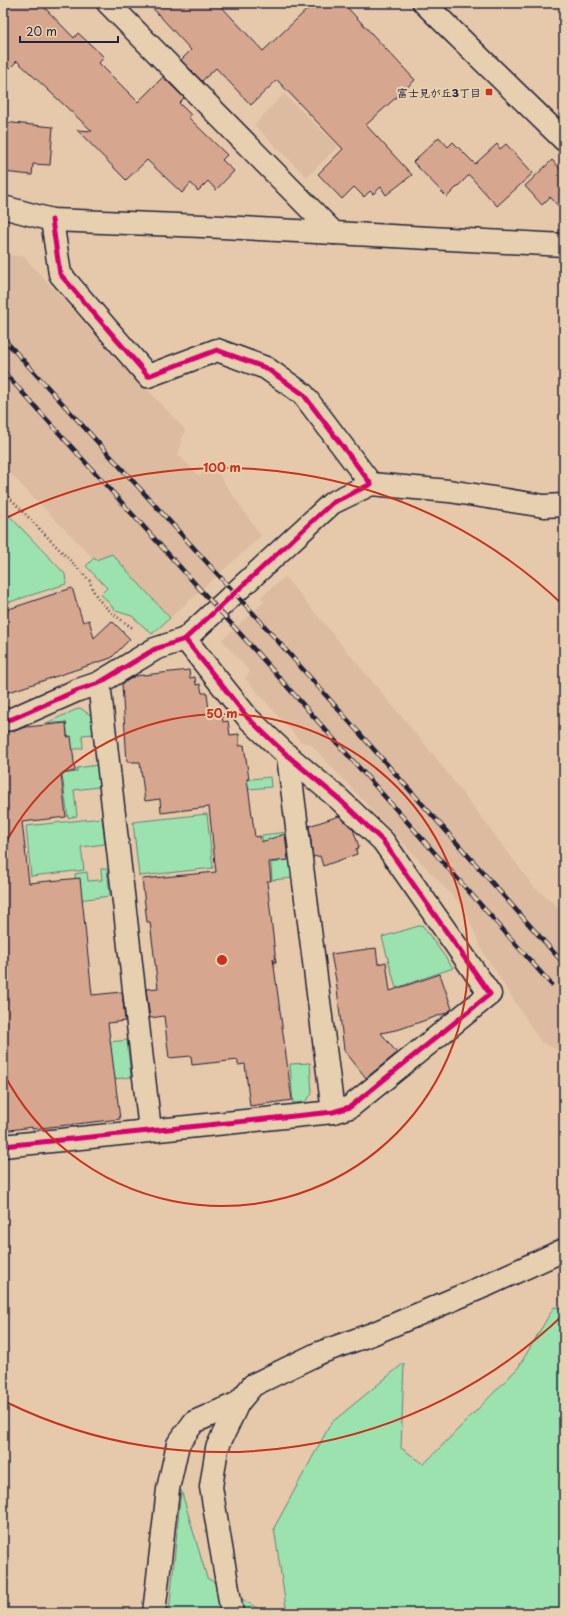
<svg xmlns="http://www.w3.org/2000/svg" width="567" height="1616" font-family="'Playpen Sans','Klee One',sans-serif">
	<rect width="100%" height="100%" fill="#e5c9aa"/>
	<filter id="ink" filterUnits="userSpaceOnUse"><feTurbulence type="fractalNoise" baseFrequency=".025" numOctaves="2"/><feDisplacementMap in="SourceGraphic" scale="8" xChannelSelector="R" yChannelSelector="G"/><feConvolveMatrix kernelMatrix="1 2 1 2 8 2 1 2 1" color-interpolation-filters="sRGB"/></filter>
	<g filter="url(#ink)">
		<g fill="#dcbba0">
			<path d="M 284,94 L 338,146 L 307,177 L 254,125 Z"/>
			<path d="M 3,255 L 23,256 L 185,430 L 178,454 L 199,476 L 212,465 L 261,536 L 170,618 L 112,554 L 95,560 L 3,466 Z"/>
			<path d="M 285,577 L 436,758 L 534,887 L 564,912 L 564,1044 L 556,1049 L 541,1042 L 483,952 L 464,908 L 310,744 L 300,741 L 245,678 L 250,672 L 222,640 L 264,602 L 261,597 Z"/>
		</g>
		<g fill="#9ce2af" stroke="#5f8275">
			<path d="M 3,509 L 65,574 L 66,584 L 3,604 Z"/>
			<path d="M 112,554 L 170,618 L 152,634 L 132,616 L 116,611 L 101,594 L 107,588 L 86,566 L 94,558 L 96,560 Z"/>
			<path d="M 80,708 L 92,716 L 94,734 L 82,735 L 83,748 L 69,750 L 66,722 L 44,724 Z"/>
			<path d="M 98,765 L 100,780 L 98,787 L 74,790 L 77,816 L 68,818 L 62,774 L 77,772 L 77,768 Z"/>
			<path d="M 270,777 L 271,787 L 206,793 L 215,783 Z"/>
			<path d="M 207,814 L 213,868 L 139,876 L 133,822 Z"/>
			<path d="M 102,818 L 105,844 L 81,847 L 84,870 L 31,876 L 26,826 Z"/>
			<path d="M 288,832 L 293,878 L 272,880 L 271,863 L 279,862 L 278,846 L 263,847 L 262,835 Z"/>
			<path d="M 101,869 L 107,869 L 110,896 L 78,900 L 75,874 L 87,872 L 88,881 L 102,880 Z"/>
			<path d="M 422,925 L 453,968 L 396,988 L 382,937 Z"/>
			<path d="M 127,1040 L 131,1077 L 106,1080 L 102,1043 Z"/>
			<path d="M 310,1063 L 312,1094 L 305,1102 L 293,1103 L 290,1064 Z"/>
			<path d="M 554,1307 L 564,1309 L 564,1613 L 287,1613 L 274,1528 L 331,1423 L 404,1363 L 401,1448 L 424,1464 L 518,1368 Z"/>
			<path d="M 181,1490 L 207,1578 L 265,1613 L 169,1613 Z"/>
		</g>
		<g fill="#d6a68f" stroke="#22223b">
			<path d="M 3,3 L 40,3 L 74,38 L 78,33 L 104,57 L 99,63 L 138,102 L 163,77 L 184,98 L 179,103 L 191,115 L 188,117 L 227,155 L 222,160 L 234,171 L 216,190 L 208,181 L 198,191 L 191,183 L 182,193 L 147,160 L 126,180 L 77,130 L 92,131 L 17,61 L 3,75 Z"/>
			<path d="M 148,3 L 218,3 L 263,51 L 314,3 L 343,3 L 415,80 L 366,125 L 412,175 L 386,195 L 381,187 L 373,194 L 370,191 L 364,197 L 354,187 L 342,199 L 318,174 L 343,149 L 277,80 L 251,105 L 216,68 L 202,81 L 181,60 L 191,50 Z"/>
			<path d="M 3,122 L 53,127 L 50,165 L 33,164 L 32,175 L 3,172 Z"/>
			<path d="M 439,137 L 448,147 L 453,142 L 475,164 L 497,144 L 500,149 L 506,144 L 533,173 L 497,206 L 469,175 L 447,197 L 413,162 Z"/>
			<path d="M 552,160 L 564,173 L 564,212 L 550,197 L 542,205 L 525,186 Z"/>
			<path d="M 72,588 L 83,622 L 89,620 L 94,638 L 112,621 L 130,639 L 111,658 L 3,694 L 3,611 Z"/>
			<path d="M 189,670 L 190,678 L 195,677 L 196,685 L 200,684 L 202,693 L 207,693 L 209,711 L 218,710 L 219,717 L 222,716 L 223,722 L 228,721 L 230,735 L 239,734 L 239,746 L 244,745 L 249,779 L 247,779 L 255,837 L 260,836 L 261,842 L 285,834 L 288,860 L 269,862 L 271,881 L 267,881 L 276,963 L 273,959 L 292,1100 L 250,1106 L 245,1064 L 238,1065 L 238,1060 L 192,1065 L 191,1056 L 169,1058 L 164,1016 L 150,1018 L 146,989 L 158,988 L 150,922 L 147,922 L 142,879 L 216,872 L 209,807 L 161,813 L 160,799 L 145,801 L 140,762 L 127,762 L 122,684 L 135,676 Z"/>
			<path d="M 66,723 L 67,737 L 71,736 L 75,771 L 61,774 L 66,817 L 22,822 L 29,883 L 80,878 L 92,995 L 122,992 L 125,1021 L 108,1023 L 120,1119 L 32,1129 L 32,1127 L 3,1131 L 3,732 L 14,731 L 26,727 Z"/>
			<path d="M 339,816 L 353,829 L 359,847 L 356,849 L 357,854 L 323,866 L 320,856 L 313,857 L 309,826 Z"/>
			<path d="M 376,948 L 378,964 L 386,962 L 390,991 L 440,974 L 452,1009 L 446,1013 L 400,1029 L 381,1033 L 397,1053 L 366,1078 L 344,1050 L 336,980 L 331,954 Z"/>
		</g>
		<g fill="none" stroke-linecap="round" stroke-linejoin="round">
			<g stroke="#22223b" stroke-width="25">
				<g id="minor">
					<path d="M 108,3 L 334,233"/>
					<path d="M 52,220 L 60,274 L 148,376 L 217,350 L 266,368 L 303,394 L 371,484 L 332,503 L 185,639"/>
					<path d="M 371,484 L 449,491 L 544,506 L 564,505"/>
					<path d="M 99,683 L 150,1130"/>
					<path d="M 3,720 L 12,719 L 78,690 L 99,683 L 155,649 L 185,639 L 248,718 L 288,756 L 339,799 L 383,841 L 490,994 L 350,1107 L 333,1112 L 3,1146"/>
					<path d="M 288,756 L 333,1112"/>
				</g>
			</g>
			<g stroke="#22223b" stroke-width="25">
				<g id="tertiary">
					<path d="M 424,3 L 564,140"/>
					<path d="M 3,207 L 52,220 L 203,226 L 564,245"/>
					<path d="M 154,1613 L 168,1489 L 178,1444 L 194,1422 L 238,1403"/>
					<path d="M 232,1613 L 211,1487 L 217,1448 L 238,1403 L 253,1385 L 319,1353 L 372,1334 L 487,1285 L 564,1250"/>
				</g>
			</g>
			<path stroke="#22223b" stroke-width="2.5" stroke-dasharray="1 3" stroke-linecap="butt" d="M 3,491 L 90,581 C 94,602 117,617 134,629"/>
			<use href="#minor" stroke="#e7d0b0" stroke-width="22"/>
			<use href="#tertiary" stroke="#e7d0b0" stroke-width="22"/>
			<g stroke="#22223b" stroke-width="4.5">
				<g id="rail">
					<path d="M 3,338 L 252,612 L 564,964"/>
					<path d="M 3,371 L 236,629 L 551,984"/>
				</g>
			</g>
			<use href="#rail" stroke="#e7d0b0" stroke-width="3" stroke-dasharray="9" stroke-linecap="butt"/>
			<g stroke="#e7d0b0" stroke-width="8">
				<g id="cycleway">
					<path d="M 52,220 L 60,274 L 148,376 L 217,350 L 266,368 L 303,394 L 371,484 L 332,503 L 185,639"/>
					<path d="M 3,720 L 12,719 L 78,690 L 99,683 L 155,649 L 185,639 L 248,718 L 288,756 L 339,799 L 383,841 L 490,994 L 350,1107 L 333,1112 L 3,1146"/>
				</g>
			</g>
			<use href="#cycleway" stroke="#d6006c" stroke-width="5"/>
		</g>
	</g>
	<g fill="none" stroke="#c8321e" stroke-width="2">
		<path d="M4 846A246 246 0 1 1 4 1074"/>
		<path d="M564 1314A492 492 0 0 1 6 1402M6 518A492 492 0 0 1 564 606"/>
	</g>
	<rect fill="#c8321e" stroke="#e7d0b0" stroke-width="1.5" x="485" y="88" width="8" height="8" rx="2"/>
	<g text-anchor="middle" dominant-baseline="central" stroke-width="4" stroke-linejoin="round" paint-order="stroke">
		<g font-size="11" font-weight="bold" fill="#22223b" stroke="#e7d0b0" text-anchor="end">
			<text x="481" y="92">富士見が丘3丁目</text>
		</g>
	</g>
	<circle cx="222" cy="960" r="6" fill="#c8321e" stroke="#e7d0b0" stroke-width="2"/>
	<g font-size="12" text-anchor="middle" font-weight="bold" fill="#c8321e" stroke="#e7d0b0" stroke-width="4" stroke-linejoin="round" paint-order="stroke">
		<text x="222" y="472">100 m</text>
		<text x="222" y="718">50 m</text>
	</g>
	<rect width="567" height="1616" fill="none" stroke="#e7d0b0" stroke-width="16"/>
	<rect x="8" y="8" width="551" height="1600" fill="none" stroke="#22223b" stroke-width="1.5" filter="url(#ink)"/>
	<path d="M20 36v6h98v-6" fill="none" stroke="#22223b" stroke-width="2"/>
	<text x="26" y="36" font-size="12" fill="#22223b" stroke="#e7d0b0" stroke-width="3" paint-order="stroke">20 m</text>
</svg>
